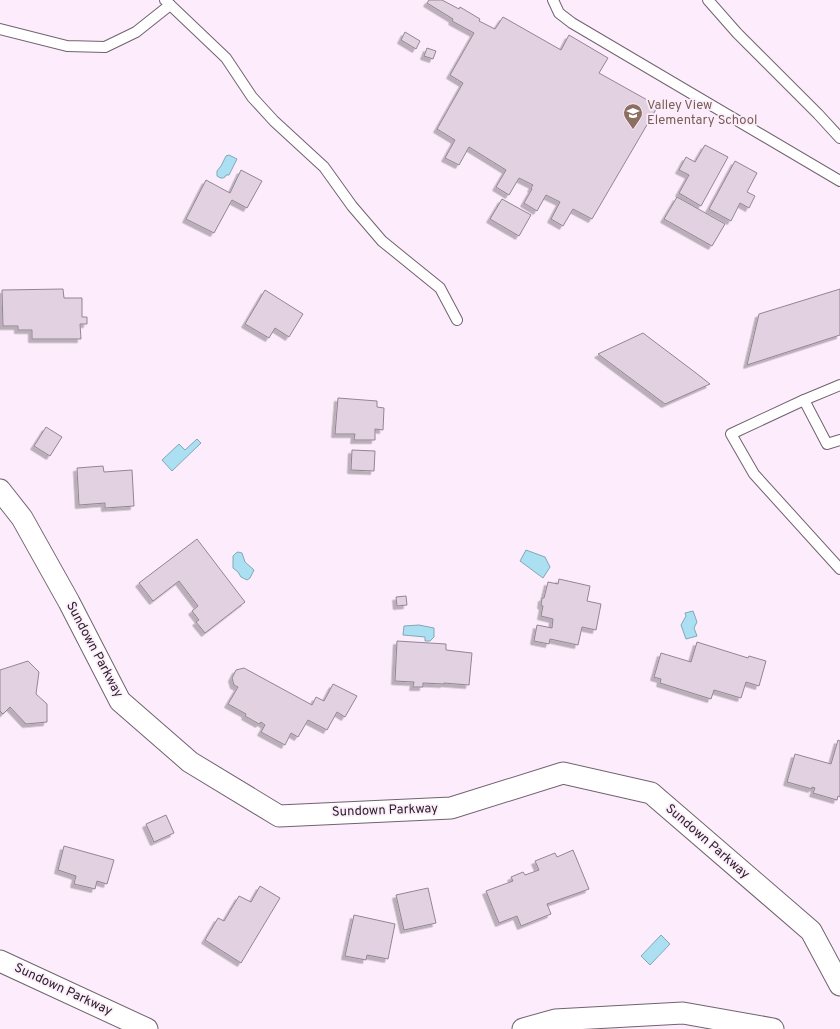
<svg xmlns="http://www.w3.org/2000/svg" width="840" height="1029" font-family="Overpass,sans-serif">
	<defs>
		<filter id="shadow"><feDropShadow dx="-3.5" dy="3.5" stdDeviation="0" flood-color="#0004"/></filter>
	</defs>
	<rect width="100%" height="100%" fill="#fdedfc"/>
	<g fill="#aae0f2" stroke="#83a7b5">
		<path d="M 229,155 L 237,159 L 229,175 L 226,175 L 225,177 C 222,179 220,178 217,176 L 217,171 L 221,166 L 226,156 Z"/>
		<path d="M 197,439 L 201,443 L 172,471 L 162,460 L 179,444 L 185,450 Z"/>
		<path d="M 526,550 L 545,557 L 550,567 L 543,578 L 520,561 Z"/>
		<path d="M 238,552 L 242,553 L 245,562 L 254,570 L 250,578 L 247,580 L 241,577 L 238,572 L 233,568 L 233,556 L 236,553 Z"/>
		<path d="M 693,611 L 697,622 L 694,628 L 697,636 L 686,639 L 681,625 L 686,616 L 685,613 Z"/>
		<path d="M 419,625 L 434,628 L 434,637 L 430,641 L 425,641 L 425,637 L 403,635 L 404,626 Z"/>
		<path d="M 661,935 L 670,944 L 650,965 L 641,956 Z"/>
	</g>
	<g fill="#e2d2e1" stroke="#938593" filter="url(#shadow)">
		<path d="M 429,0 L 442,0 L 459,9 L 460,7 L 480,19 L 479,21 L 495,29 L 503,17 L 561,50 L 569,35 L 608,58 L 599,73 L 658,106 L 592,219 L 573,209 L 563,226 L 551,219 L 560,202 L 546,195 L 537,211 L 524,203 L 532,189 L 531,188 L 533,185 L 519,178 L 509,195 L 496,187 L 506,170 L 469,147 L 459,165 L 445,158 L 455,140 L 437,129 L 463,83 L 450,75 L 474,33 L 452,21 L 453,19 L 427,3 Z"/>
		<path d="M 405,32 L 420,41 L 416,49 L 401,40 Z"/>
		<path d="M 427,48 L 436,51 L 433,59 L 424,56 Z"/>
		<path d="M 705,145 L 728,157 L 701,206 L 679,193 L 689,175 L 679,170 L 686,157 L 695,162 Z"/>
		<path d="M 735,161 L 757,173 L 747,192 L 755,196 L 749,208 L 740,203 L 731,221 L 709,209 Z"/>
		<path d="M 241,170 L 262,181 L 247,208 L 232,200 L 214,233 L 186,219 L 206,180 L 230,193 Z"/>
		<path d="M 677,197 L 725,224 L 712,246 L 664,219 Z"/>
		<path d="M 502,199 L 531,215 L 519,236 L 490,219 Z"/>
		<path d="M 63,289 L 64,298 L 82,298 L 82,317 L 87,317 L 87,324 L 80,324 L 81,339 L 32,339 L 32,330 L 18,330 L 18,326 L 3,326 L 2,290 Z"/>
		<path d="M 840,289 L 840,335 L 747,365 L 759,314 Z"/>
		<path d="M 265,290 L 303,314 L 289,337 L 275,328 L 269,338 L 245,324 Z"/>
		<path d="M 643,333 L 696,373 L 710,384 L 665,404 L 598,354 Z"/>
		<path d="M 338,398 L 377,401 L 377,407 L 384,408 L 383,430 L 375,429 L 375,440 L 354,440 L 355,434 L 335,434 Z"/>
		<path d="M 46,427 L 62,437 L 50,456 L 34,446 Z"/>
		<path d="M 352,450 L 375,451 L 374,471 L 351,470 Z"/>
		<path d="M 103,466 L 104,472 L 132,470 L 134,506 L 105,508 L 105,503 L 79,505 L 77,468 Z"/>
		<path d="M 197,539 L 245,602 L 205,633 L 196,622 L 199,620 L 192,611 L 198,606 L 179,581 L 153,601 L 139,583 Z"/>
		<path d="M 559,579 L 590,586 L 587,601 L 601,604 L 596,630 L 582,627 L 578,645 L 550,639 L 549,644 L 534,641 L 537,625 L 552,628 L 553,619 L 541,616 L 543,606 L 541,605 L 542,598 L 544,598 L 548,582 L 558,584 Z"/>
		<path d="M 406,596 L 407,605 L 397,606 L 396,597 Z"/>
		<path d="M 397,641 L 446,644 L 446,650 L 472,653 L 469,685 L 444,683 L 444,684 L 423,683 L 423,687 L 413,687 L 414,682 L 395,681 Z"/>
		<path d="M 697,642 L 748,658 L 749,656 L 766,661 L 759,686 L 746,682 L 741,698 L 714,690 L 711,699 L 660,683 L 661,679 L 654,677 L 661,653 L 691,662 Z"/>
		<path d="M 28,661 L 39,672 L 36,694 L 47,704 L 47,722 L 26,724 L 10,707 L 3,714 L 0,711 L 0,670 Z"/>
		<path d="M 244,668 L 312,705 L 316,697 L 324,701 L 333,684 L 357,696 L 345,717 L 337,712 L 327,730 L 308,720 L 298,737 L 291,733 L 285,745 L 261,732 L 265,725 L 261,722 L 259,724 L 245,716 L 246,714 L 228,704 L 238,687 L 234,685 L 232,678 L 236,670 Z"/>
		<path d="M 838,740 L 840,741 L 840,797 L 838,796 L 837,800 L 813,793 L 815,788 L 812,787 L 812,789 L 787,782 L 795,754 L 831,764 Z"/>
		<path d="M 166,815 L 174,833 L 154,842 L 146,824 Z"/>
		<path d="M 64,846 L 114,860 L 107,884 L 97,881 L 95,889 L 91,888 L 74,884 L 76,876 L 58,870 Z"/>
		<path d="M 573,850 L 589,889 L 547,904 L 551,914 L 521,926 L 517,916 L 499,923 L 486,891 L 513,881 L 511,877 L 523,872 L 525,875 L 539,870 L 535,861 L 555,853 L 557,857 Z"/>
		<path d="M 260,886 L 280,898 L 241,963 L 205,940 L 218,918 L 224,921 L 239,896 L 251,902 Z"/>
		<path d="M 428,888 L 436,923 L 404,930 L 396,895 Z"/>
		<path d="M 354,915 L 395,924 L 388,959 L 367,955 L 366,960 L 345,956 Z"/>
	</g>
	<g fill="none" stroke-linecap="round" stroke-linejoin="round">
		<g stroke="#70636f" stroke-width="12">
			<g id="service">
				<path d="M 165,0 L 226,58 L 252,97 L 274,121 L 324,167 L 352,206 L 382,241 L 440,288 L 457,320"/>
				<path d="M 553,0 L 559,13 L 572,23 L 840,181"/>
				<path d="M 708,0 L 737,33 L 818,114 L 840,138"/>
				<path d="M 0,29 L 67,46 L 105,47 L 136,32 L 170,5"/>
				<path d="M 840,385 L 804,400 L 827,444 L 840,440"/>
				<path d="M 804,400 L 731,434 L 754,474 L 840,569"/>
			</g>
		</g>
		<g stroke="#70636f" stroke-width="23">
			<g id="minor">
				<path d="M 0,490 L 22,518 L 69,602 L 120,701 L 190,762 L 279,816 L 451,808 L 563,773 L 651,793 L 811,931 L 840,985"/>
				<path d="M 0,961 L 147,1029"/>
				<path d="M 523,1029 L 555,1020 L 683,1013 L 773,1029"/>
			</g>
		</g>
		<use href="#service" stroke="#fff" stroke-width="10"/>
		<use href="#minor" stroke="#fff" stroke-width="21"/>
	</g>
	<defs>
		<g id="school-pin" transform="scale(1)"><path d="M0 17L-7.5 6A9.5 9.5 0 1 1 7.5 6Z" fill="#8d6e63" stroke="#fdedfc"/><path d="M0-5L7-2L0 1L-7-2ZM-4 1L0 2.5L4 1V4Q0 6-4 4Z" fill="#fff"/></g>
	</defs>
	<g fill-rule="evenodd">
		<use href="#school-pin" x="633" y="113"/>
	</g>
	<g text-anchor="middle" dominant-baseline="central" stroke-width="3.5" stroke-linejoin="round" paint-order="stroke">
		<g font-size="13" fill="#785e54" stroke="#fdedfc" text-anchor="start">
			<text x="647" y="106">Valley View<tspan x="647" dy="15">Elementary School</tspan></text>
		</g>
		<g font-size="13" fill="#292328" stroke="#fdedfc">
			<text transform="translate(94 650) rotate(62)">Sundown Parkway</text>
			<text transform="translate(385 811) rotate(-2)">Sundown Parkway</text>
			<text transform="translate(707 842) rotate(41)">Sundown Parkway</text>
			<text transform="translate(63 990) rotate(25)">Sundown Parkway</text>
		</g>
	</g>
</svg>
